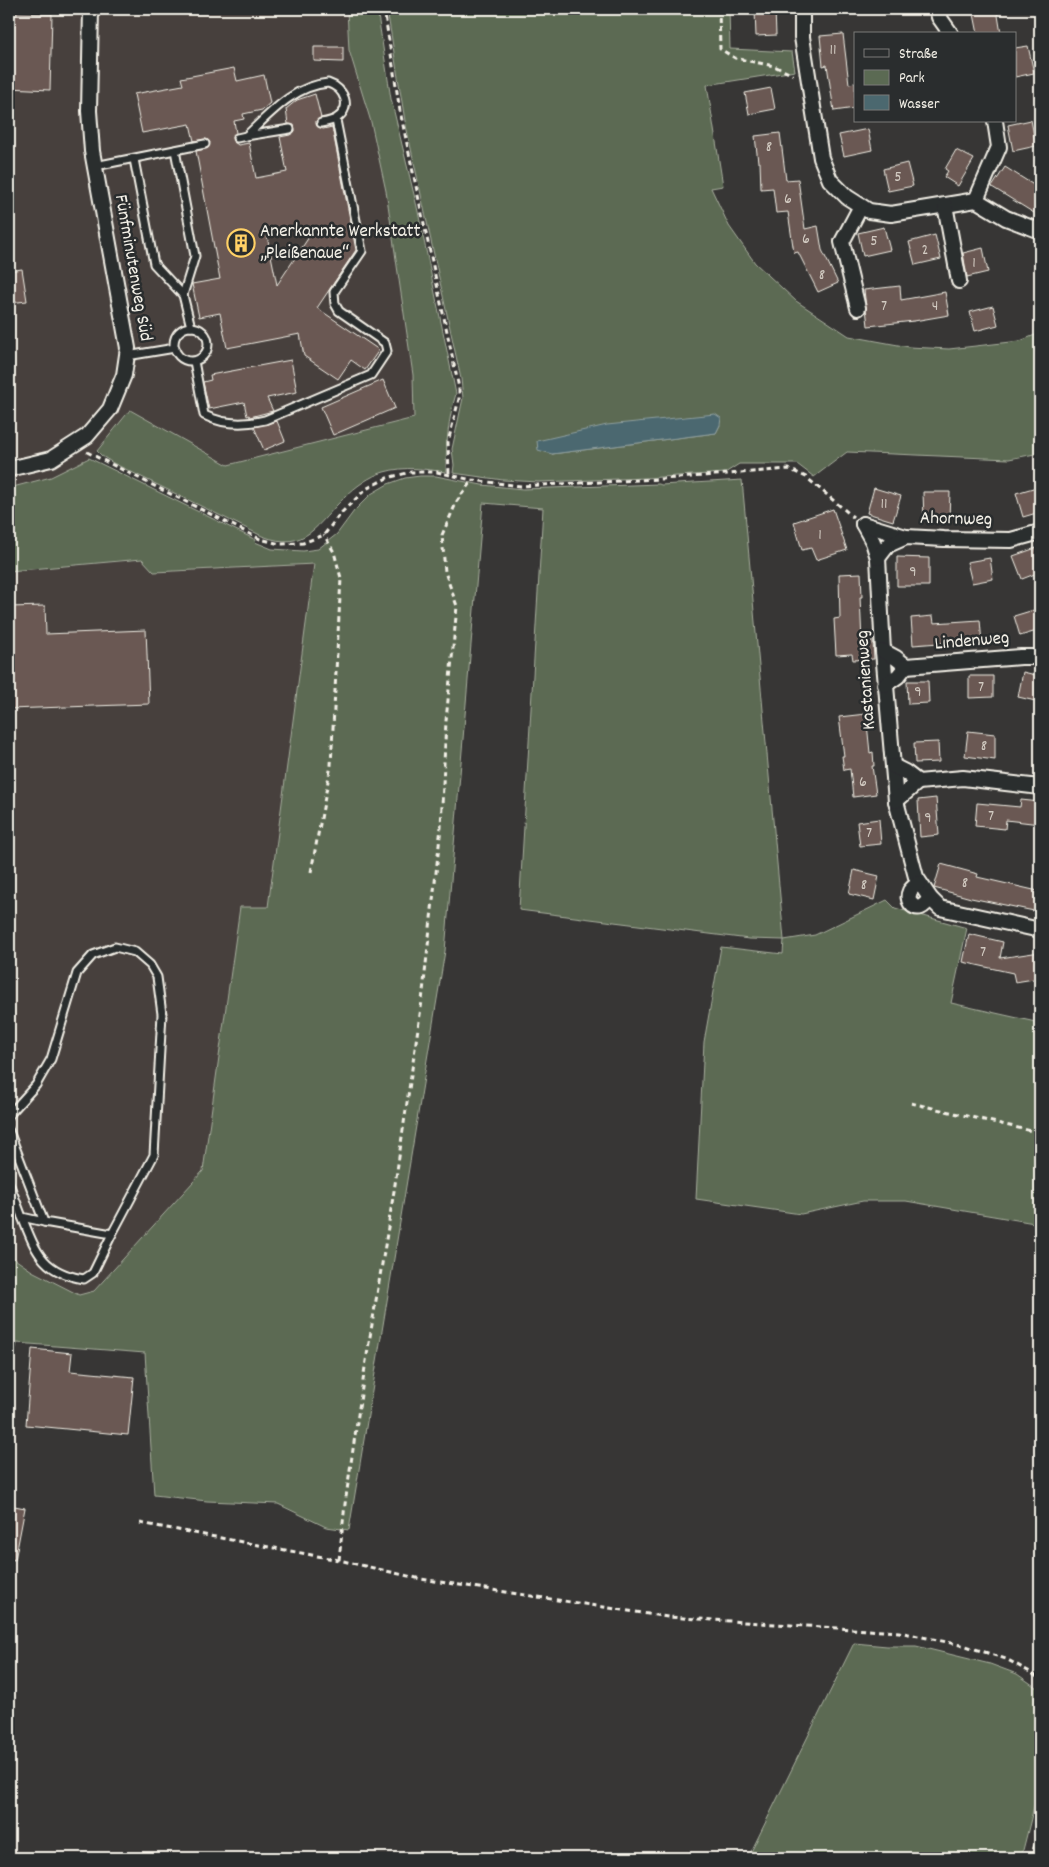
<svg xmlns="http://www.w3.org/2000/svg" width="1049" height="1867" font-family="Dekko,sans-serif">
	<rect width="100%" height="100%" fill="#373635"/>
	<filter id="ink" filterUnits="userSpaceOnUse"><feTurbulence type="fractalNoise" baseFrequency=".02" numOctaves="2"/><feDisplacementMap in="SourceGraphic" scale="10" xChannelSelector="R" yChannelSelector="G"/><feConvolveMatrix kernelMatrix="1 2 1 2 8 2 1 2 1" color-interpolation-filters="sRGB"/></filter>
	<g filter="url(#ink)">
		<g fill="#46403e">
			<path d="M 9,9 L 347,9 L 349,50 L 371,122 L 386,191 L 413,375 L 414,418 L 228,465 L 130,410 L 97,451 L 82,462 L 51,477 L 9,488 Z"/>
			<path d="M 143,559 L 155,572 L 314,563 L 268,907 L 240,907 L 203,1171 L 95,1291 L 79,1295 L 32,1271 L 9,1255 L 9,571 Z"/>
		</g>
		<g fill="#5b6a53" stroke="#a8ae9e" fill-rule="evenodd">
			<path d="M 347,9 L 377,9 L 391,99 L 417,207 L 456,394 C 448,419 446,445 446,472 C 425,469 405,466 384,472 C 370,476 355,487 345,497 C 317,523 307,553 262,536 L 113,463 L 102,456 L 97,451 L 130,410 L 228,465 L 414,418 L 413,375 L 386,191 L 371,122 L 349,50 Z"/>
			<path d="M 387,9 L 729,9 L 730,49 L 792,52 L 795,71 L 707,85 L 723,186 L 711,188 L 729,226 L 755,263 L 796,301 L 849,336 L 909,347 L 949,349 L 1020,341 L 1040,333 L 1040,453 L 1009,459 L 847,452 L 814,477 L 797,464 L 739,464 L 725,473 L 645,478 L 539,482 L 503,480 L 453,473 L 454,465 L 452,449 L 463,398 L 461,379 L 405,121 ZM 720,425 L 716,433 L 552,454 Z"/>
			<path d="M 89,458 L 256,540 L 255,542 L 272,549 L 303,551 L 318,549 L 337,534 L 354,511 L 371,494 L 388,484 L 405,478 L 420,476 L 436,476 L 482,485 L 523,489 L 659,484 L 661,485 L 742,480 L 784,940 L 815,935 L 887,900 L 895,908 L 967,928 L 951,1003 L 1040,1023 L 1040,1224 L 906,1201 L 863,1201 L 801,1214 L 696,1199 L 704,1042 L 721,947 L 783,954 L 784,940 L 749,939 L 519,910 L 543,508 L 483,503 L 445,951 L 349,1530 L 326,1527 L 278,1504 L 207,1501 L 154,1495 L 145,1353 L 17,1343 L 9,1377 L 9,1255 L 32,1271 L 79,1295 L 94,1291 L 203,1171 L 240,907 L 268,907 L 314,564 L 154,572 L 142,559 L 9,571 L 9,488 L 51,477 Z"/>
			<path d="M 854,1643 L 887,1646 L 916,1646 L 990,1664 L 1017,1674 L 1040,1690 L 1040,1783 L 1021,1858 L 748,1858 Z"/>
		</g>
		<path fill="#4b686f" stroke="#8f9f9f" d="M 715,414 L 721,418 L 720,425 L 716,433 L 552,454 L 538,450 L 537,441 L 607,425 Z"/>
		<g fill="#6a5952" stroke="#f4f1e8" fill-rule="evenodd">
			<path d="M 973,9 L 997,9 L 1001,34 L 978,34 Z"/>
			<path d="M 755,10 L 775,10 L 776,35 L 756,36 Z"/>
			<path d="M 11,13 L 52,14 L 50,90 L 9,88 Z"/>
			<path d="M 843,34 L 849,84 L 855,83 L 855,108 L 834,111 L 827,65 L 823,66 L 820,36 Z"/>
			<path d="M 1028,46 L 1034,73 L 1015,77 L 1015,48 Z"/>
			<path d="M 314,47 L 343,47 L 343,62 L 314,61 Z"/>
			<path d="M 234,68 L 237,81 L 264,75 L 270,103 L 262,110 L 243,114 L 244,119 L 234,121 L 236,133 L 232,137 L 233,141 L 238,145 L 249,143 L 256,178 L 287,172 L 280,137 L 290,135 L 295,131 L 294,125 L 288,124 L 286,109 L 297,100 L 315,94 L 321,118 L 316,121 L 317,126 L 323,129 L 332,127 L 356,250 L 317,308 L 379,350 L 365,370 L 351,360 L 338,379 L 304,356 L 300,334 L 227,348 L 220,313 L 199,317 L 192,284 L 220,279 L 196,151 L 208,148 L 210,142 L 206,139 L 194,141 L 190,124 L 142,133 L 134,94 L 183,85 L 181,78 ZM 297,225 L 298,231 L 315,228 L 277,285 L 266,231 Z"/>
			<path d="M 771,88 L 775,109 L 749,114 L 745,93 Z"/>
			<path d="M 1031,120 L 1036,146 L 1013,151 L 1008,125 Z"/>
			<path d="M 868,129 L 872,150 L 844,156 L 839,135 Z"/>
			<path d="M 780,133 L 786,180 L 798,179 L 805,229 L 818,226 L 822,250 L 838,283 L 818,292 L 798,252 L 794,253 L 788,212 L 776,213 L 773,188 L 761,189 L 760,162 L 758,162 L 755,136 Z"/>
			<path d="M 956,150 L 974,159 L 958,186 L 944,177 L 948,171 L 945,169 Z"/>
			<path d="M 907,163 L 913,186 L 888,191 L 883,169 Z"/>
			<path d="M 1005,167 L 1040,189 L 1040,203 L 1034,213 L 992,187 Z"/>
			<path d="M 884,227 L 890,250 L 863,256 L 858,233 Z"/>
			<path d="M 935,235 L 941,259 L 915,265 L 909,242 Z"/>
			<path d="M 983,248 L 988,272 L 967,277 L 963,253 Z"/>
			<path d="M 22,269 L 27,301 L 9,303 L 9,271 Z"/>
			<path d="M 900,286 L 901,300 L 945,292 L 949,315 L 914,321 L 868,326 L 864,290 Z"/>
			<path d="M 993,306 L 998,325 L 975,331 L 970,312 Z"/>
			<path d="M 291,360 L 297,392 L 267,398 L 273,411 L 250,417 L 249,415 L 247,416 L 244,402 L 209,409 L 203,382 L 211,380 L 210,375 Z"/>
			<path d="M 383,380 L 395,408 L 333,435 L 321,407 Z"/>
			<path d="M 277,421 L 285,441 L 264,450 L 254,427 Z"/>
			<path d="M 1040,486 L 1040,512 L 1023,517 L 1016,493 Z"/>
			<path d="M 874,488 L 901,496 L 893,521 L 867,513 Z"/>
			<path d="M 923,492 L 950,492 L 949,519 L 924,519 Z"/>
			<path d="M 833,509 L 847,550 L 816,560 L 811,548 L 802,550 L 794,522 Z"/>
			<path d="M 1036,548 L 1040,559 L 1040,572 L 1022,579 L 1013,556 Z"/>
			<path d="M 897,557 L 929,558 L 929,586 L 897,586 Z"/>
			<path d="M 990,558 L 993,579 L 972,583 L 967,562 Z"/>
			<path d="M 861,573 L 862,597 L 860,597 L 862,642 L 873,641 L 874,659 L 853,660 L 852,654 L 836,655 L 834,619 L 840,618 L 839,574 Z"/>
			<path d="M 45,606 L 46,634 L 146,630 L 149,704 L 9,709 L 9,607 Z"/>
			<path d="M 1037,609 L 1040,619 L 1040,630 L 1020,636 L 1014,616 Z"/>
			<path d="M 933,616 L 934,623 L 980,620 L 982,644 L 953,646 L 952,642 L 913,645 L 911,618 Z"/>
			<path d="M 1023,672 L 1040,676 L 1040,702 L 1018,697 Z"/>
			<path d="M 969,676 L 993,676 L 993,697 L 969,698 Z"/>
			<path d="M 907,681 L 928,681 L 929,703 L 908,704 Z"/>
			<path d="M 866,714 L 870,753 L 873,752 L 874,766 L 872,766 L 876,794 L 853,797 L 850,769 L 844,770 L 842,756 L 844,756 L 839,717 Z"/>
			<path d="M 968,731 L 995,734 L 995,760 L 965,756 Z"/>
			<path d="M 938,742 L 939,762 L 915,763 L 914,743 Z"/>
			<path d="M 936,798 L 939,835 L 920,837 L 918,800 Z"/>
			<path d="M 1021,800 L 1040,802 L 1040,824 L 1006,820 L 1005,829 L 975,826 L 977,803 L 1020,807 Z"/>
			<path d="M 879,819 L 881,844 L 860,846 L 857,822 Z"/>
			<path d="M 941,864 L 978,874 L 977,877 L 1038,891 L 1034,911 L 971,898 L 934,888 Z"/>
			<path d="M 854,870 L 879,876 L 874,900 L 849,894 Z"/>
			<path d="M 969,934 L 1003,942 L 1000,958 L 1040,952 L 1040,978 L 1015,982 L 1013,973 L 963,962 Z"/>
			<path d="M 32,1349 L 72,1353 L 70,1371 L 134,1377 L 128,1435 L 26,1425 Z"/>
			<path d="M 9,1505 L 25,1508 L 15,1560 L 9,1559 Z"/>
		</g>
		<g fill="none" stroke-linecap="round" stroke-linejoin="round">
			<g stroke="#f4f1e8" stroke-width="11">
				<g id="service">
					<path d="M 246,136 L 290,129"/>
					<path d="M 237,138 L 246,136 C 270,114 293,86 328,83 C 344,88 353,107 337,118 C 333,121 327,122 321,123"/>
					<path d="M 175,150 L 195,256 L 183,295"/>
					<path d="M 134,159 L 154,264 L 183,295 L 191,327"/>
					<path d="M 95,166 L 205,144"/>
					<circle cx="191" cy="344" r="17"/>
					<path d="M 127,356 L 175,348"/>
					<path d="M 194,361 L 204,415 C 224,425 244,425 265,420 L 371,375 L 387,351 L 385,343 L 339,311 L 335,304 L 334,292 L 362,251 L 336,120"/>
					<path d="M 9,1115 L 36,1085 L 51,1059 L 77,973 L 93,955 L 115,947 L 135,952 L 150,965 L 157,977 L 162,1014 L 154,1155 L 112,1234 L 44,1222 L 9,1131"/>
					<path d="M 9,1183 L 22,1217 L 44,1222"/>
					<path d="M 22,1217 C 36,1252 43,1273 84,1279 L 93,1273 L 112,1234"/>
				</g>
			</g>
			<g stroke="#f4f1e8" stroke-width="18">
				<g id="minor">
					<path d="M 802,9 L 802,37 L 821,158 L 830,180 L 847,197 L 869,211 L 891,214 L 976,200 L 1006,218 L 1040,231"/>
					<path d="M 937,9 L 939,17 L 951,34"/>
					<path d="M 976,200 L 999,147 L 995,121"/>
					<path d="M 945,205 L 959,281"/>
					<path d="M 858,308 L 842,242 L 861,206"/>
					<path d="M 9,469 L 51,459 L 87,436 L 110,409 L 124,375 L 128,348 L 92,151 L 89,111 L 91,9"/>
					<path d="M 863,524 L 873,542 L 878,558 L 883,651 L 896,801 L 916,877 L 930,898 L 940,908 L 1040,930"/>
					<path d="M 863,524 L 906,537"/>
					<path d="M 878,558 L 888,545 L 906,537 L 944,539 L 1011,540 L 1040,532"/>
					<path d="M 883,651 L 896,658 L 906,666 L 1021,657 L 1040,657"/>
					<path d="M 885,685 L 898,676 L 906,666"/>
					<path d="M 893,766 L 905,772 L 918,782 L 963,778 L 1040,787"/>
					<path d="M 896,801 L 918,782"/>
					<path d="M 919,883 C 916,885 912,888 910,891 C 906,899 912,910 921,907 C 925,905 928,901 930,898"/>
				</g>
			</g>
			<g stroke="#f4f1e8" stroke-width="3" stroke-dasharray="5 4" stroke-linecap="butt">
				<path d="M 384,9 L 400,111 L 459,388 L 459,399 L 448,442 L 449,475"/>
				<path d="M 719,9 L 720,49 L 735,58 L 774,66 L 793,75"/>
				<path d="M 87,452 L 260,539 L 280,544 L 303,543 L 324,535 L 339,515 L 366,489 L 387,478 L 411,472 L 437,472 L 472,480 L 521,486 L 678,478 L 789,469 L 806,477 L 853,517"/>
				<path d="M 311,872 L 331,765 L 341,578 L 334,552 L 324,535"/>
				<path d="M 911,1103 L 1040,1133"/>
				<path d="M 140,1523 L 339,1560 L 421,1579 L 668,1617 L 899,1632 L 966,1646 L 1006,1659 L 1032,1673 L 1040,1680"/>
				<path d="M 339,1560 L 345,1504 L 365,1367 L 394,1191 L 422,1001 L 441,827 L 446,721 L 457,606 L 445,572 L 442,535 L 457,501 L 472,480"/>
				<path d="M 1031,1858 L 1040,1827"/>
			</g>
			<use href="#service" stroke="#2a2d2e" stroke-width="7"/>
			<use href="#minor" stroke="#2a2d2e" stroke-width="14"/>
		</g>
	</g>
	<defs>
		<g id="building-ring" transform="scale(1.4375)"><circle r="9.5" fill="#2a2d2e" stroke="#ffd166" stroke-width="1.5"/><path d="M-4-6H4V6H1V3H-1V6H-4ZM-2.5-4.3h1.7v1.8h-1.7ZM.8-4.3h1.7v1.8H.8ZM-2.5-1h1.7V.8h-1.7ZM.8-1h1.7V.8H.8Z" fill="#ffd166"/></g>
	</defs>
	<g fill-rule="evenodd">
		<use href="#building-ring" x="241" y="243"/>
	</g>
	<g text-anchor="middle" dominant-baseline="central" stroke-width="5" stroke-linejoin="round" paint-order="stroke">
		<g font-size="16" fill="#d2cbc2">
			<text x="833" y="50">11</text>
			<text x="769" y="147">8</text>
			<text x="898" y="177">5</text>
			<text x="788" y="199">6</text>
			<text x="806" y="239">6</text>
			<text x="874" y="241">5</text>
			<text x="925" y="250">2</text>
			<text x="974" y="263">1</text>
			<text x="822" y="275">8</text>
			<text x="884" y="306">7</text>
			<text x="935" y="306">4</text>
			<text x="884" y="504">11</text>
			<text x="820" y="535">1</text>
			<text x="913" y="572">9</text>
			<text x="981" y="687">7</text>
			<text x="918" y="692">9</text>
			<text x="984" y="746">8</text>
			<text x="863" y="782">6</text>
			<text x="991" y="816">7</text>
			<text x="928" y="818">9</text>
			<text x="869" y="833">7</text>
			<text x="965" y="883">8</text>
			<text x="864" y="885">8</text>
			<text x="983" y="952">7</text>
		</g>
		<g font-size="19" fill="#f4f1e8" stroke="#2a2d2e" text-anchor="start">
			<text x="260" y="232">Anerkannte Werkstatt<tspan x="260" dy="22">„Pleißenaue“</tspan></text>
		</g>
		<g font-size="19" fill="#f4f1e8" stroke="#2a2d2e">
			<text transform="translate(132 268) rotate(80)">Fünfminutenweg Süd</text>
			<text transform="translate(956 520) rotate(1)">Ahornweg</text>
			<text transform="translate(972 642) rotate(-5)">Lindenweg</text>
			<text transform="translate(867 680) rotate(-94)">Kastanienweg</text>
		</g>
	</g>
	<rect width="1049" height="1867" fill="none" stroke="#2a2d2e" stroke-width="30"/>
	<rect x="15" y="15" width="1019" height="1837" fill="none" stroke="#f4f1e8" stroke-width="2" filter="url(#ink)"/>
	<rect x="854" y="32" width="162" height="90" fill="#2a2d2e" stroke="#7b7b78"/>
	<rect x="864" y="49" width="25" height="8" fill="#2a2d2e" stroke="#7b7b78"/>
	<text x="899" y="58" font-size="15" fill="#f4f1e8">Straße</text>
	<rect x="864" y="70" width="25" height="15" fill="#5b6a53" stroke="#7b7b78"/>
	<text x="899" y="82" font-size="15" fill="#f4f1e8">Park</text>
	<rect x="864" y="95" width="25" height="15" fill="#4b686f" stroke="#7b7b78"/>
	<text x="899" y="108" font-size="15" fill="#f4f1e8">Wasser</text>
</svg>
